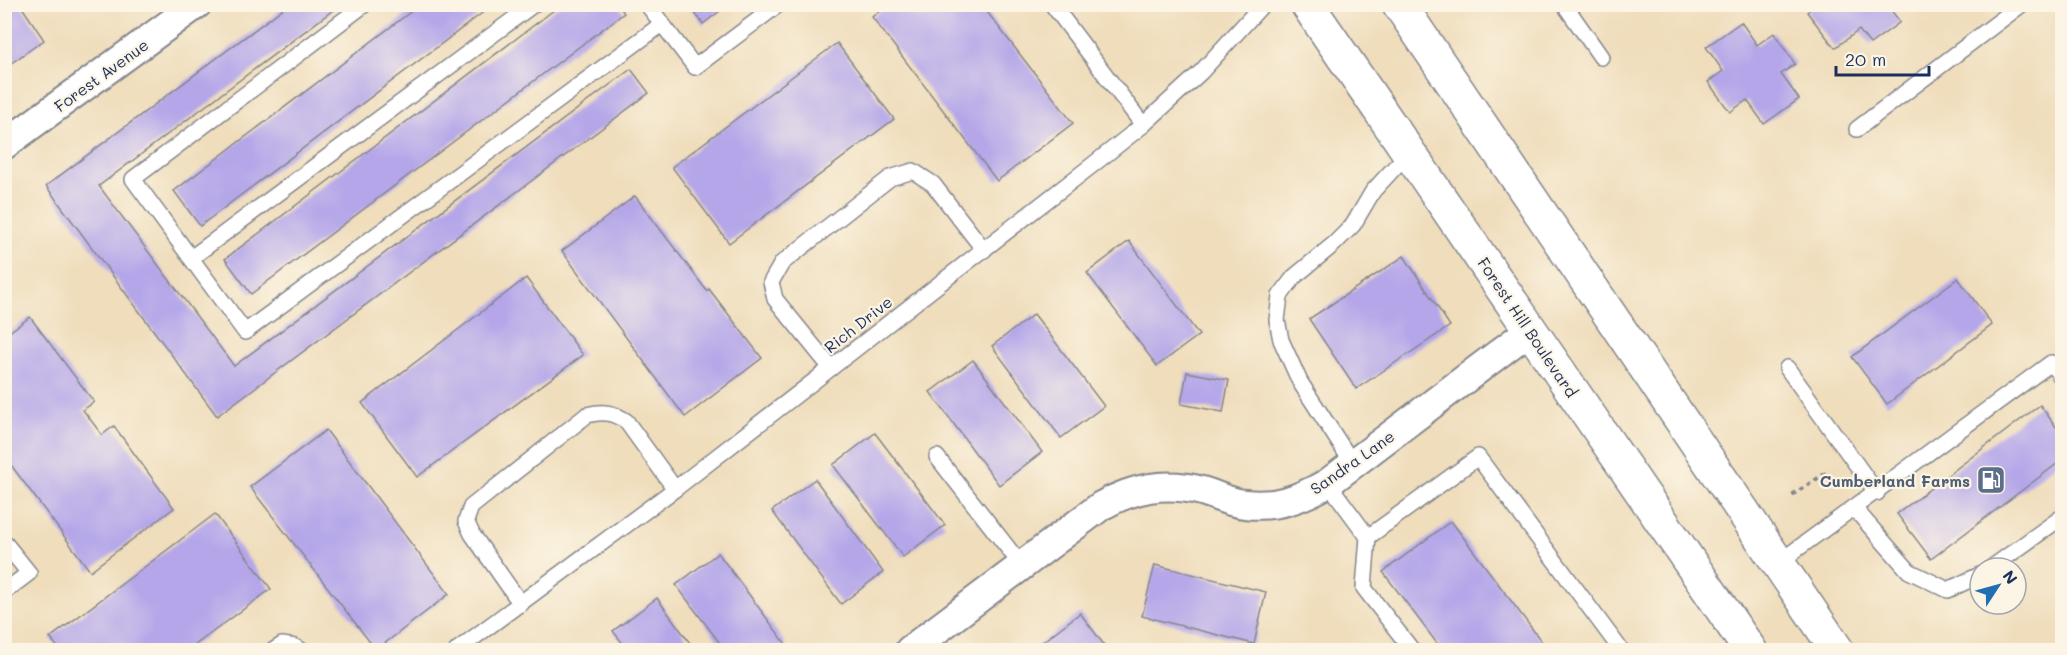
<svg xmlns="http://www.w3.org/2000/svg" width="2067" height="655" font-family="Mali,sans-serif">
	<rect width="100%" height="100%" fill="#fcf5e5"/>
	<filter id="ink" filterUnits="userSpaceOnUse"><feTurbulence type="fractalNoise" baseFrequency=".0167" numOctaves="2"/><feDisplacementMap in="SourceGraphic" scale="12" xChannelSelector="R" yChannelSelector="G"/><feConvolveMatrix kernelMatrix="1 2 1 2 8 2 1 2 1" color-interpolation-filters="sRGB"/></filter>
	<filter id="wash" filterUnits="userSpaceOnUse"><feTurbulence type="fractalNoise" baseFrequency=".008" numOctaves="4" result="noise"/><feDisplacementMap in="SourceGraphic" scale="24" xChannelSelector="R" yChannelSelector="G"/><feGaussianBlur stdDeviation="1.35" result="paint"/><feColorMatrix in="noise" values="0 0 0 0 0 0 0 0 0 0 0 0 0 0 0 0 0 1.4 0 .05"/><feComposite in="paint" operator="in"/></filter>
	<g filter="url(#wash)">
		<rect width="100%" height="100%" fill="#efddbb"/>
		<g id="blocks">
			<g fill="#b4a6e9">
				<path d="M 4,4 L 20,4 L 44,40 L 4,68 Z"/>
				<path d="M 289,4 L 341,4 L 99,186 L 234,366 L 631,69 L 649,93 L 217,416 L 46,186 Z"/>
				<path d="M 421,4 L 494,4 L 200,226 L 174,191 Z"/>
				<path d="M 562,4 L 618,4 L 624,13 L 251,294 L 225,259 Z"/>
				<path d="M 688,4 L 729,4 L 703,24 Z"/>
				<path d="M 889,4 L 981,4 L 1073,123 L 997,181 L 872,17 Z"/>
				<path d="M 1817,4 L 1890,4 L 1888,6 L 1900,22 L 1870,44 L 1859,30 L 1835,48 L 1807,12 Z"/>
				<path d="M 1741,22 L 1757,45 L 1774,33 L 1795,64 L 1781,74 L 1799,99 L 1764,124 L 1747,100 L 1730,112 L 1708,82 L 1723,71 L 1706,47 Z"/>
				<path d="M 837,43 L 894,119 L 729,243 L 672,167 Z"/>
				<path d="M 635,196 L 707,291 L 709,289 L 762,358 L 685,417 L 562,251 Z"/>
				<path d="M 1129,241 L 1199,335 L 1157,366 L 1087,273 Z"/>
				<path d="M 1404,256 L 1450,326 L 1356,389 L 1309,319 Z"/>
				<path d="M 526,278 L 583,355 L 417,477 L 362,403 Z"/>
				<path d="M 1958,278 L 1992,325 L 1887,404 L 1852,357 Z"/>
				<path d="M 1034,314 L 1104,406 L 1061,438 L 992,346 Z"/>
				<path d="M 30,317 L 94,402 L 83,410 L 102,435 L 114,426 L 174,508 L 90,571 L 8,461 L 4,464 L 4,336 Z"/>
				<path d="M 973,360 L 1042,452 L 999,485 L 930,392 Z"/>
				<path d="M 1187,372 L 1229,380 L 1223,412 L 1181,404 Z"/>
				<path d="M 2040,405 L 2062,435 L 2062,460 L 1931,559 L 1897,514 Z"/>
				<path d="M 326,430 L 449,594 L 376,650 L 250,487 Z"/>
				<path d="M 875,433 L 945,525 L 903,557 L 833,465 Z"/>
				<path d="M 815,479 L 883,572 L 841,604 L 772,511 Z"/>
				<path d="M 215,514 L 271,589 L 188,650 L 60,650 L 50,638 Z"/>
				<path d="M 1451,521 L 1548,650 L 1442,650 L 1383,572 Z"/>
				<path d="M 718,553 L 786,644 L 778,650 L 725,650 L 676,585 Z"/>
				<path d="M 1155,565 L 1266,592 L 1254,644 L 1142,616 Z"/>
				<path d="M 657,598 L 695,650 L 628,650 L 613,631 Z"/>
				<path d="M 1080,613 L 1108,650 L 1041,650 L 1037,646 Z"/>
			</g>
		</g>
	</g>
	<g filter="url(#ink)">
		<use href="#blocks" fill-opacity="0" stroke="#85868c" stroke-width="1.5"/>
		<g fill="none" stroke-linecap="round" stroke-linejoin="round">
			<g stroke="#85868c" stroke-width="18">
				<g id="service">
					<path d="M 365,4 L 133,179 L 245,332 L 662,24"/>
					<path d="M 647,4 L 695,67 L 779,4"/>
					<path d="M 1052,4 L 1143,125"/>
					<path d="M 1564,4 L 1601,57"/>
					<path d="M 1857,129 L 2022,4"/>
					<path d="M 191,258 L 534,4"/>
					<path d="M 831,368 L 775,299 L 771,282 L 782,263 L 890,178 L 913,171 L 933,184 L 984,250"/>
					<path d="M 1787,368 L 1877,493"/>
					<path d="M 937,457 L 1022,566"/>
					<path d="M 1353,464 L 1300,382 L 1281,340 L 1277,320 L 1280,296 L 1294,277 L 1334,244 L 1353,225 L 1373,191 L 1408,153"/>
					<path d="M 1328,483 L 1368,537 L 1478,457 L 1621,650"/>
					<path d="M 1854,508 L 1909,571 L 1948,590 L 1980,575"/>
					<path d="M 1368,537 L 1364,588 L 1412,650"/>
					<path d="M 4,542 L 29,573 L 4,592"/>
					<path d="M 1778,563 L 2051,363 L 2062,378"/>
					<path d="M 1991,568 L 2062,517"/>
					<path d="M 521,604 L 472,534 L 466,521 L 471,507 L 587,415 C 603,411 612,412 626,421 L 675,489"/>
					<path d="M 274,650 L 282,645 L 295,647 L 301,650"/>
					<path d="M 457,650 L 675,489 L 1095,163 L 1143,125 L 1201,72 L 1263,4"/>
				</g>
			</g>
			<g stroke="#85868c" stroke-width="32">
				<g id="minor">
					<path d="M 4,145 L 197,4"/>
					<path d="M 910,650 L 1101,506 C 1133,488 1165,481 1202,491 C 1216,495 1230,503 1245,504 C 1277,508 1301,498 1328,483 L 1530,330"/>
				</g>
			</g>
			<g stroke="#85868c" stroke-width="36">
				<g id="secondary">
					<path d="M 1307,4 L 1750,650"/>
					<path d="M 1399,4 L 1837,650"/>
				</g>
			</g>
			<path stroke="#85868c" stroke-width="4" stroke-dasharray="4.5 4.5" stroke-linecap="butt" d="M 1792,495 L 1829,471"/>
			<use href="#service" stroke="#fff" stroke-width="15"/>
			<use href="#minor" stroke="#fff" stroke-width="28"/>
			<use href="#secondary" stroke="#fff" stroke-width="33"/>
		</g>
	</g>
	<defs>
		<g id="fuel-square" transform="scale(1.5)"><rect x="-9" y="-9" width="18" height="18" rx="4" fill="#5c6f8a" stroke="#fcf5e5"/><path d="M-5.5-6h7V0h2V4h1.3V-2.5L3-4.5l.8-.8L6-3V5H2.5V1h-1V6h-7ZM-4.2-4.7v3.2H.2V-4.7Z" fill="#fff"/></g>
	</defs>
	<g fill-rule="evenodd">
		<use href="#fuel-square" x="1991" y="480"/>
	</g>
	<g text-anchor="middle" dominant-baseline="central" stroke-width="4.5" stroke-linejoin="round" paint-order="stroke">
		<g font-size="16" fill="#1b2f5e" stroke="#fcf5e5">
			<text transform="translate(101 75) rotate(-36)">Forest Avenue</text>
			<text transform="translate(858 324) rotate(-38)">Rich Drive</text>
			<text transform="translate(1528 327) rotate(56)">Forest Hill Boulevard</text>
			<text transform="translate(1352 462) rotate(-35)">Sandra Lane</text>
		</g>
		<g font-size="16" font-weight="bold" fill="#4e5e75" stroke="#fcf5e5" text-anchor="end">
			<text x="1970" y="480">Cumberland Farms</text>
		</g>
	</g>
	<rect width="2067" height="655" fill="none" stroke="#fcf5e5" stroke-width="24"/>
	<g transform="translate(1998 586) rotate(54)"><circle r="28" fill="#fcf5e5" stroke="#a2a6af" stroke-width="1.5"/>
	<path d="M0-4.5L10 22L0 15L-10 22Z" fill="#1f6fb2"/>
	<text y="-9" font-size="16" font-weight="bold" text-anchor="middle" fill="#1b2f5e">N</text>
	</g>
	<path d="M1836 66v9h93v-9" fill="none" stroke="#1b2f5e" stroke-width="3"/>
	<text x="1845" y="66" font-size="18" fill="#1b2f5e" stroke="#fcf5e5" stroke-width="4.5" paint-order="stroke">20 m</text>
</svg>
